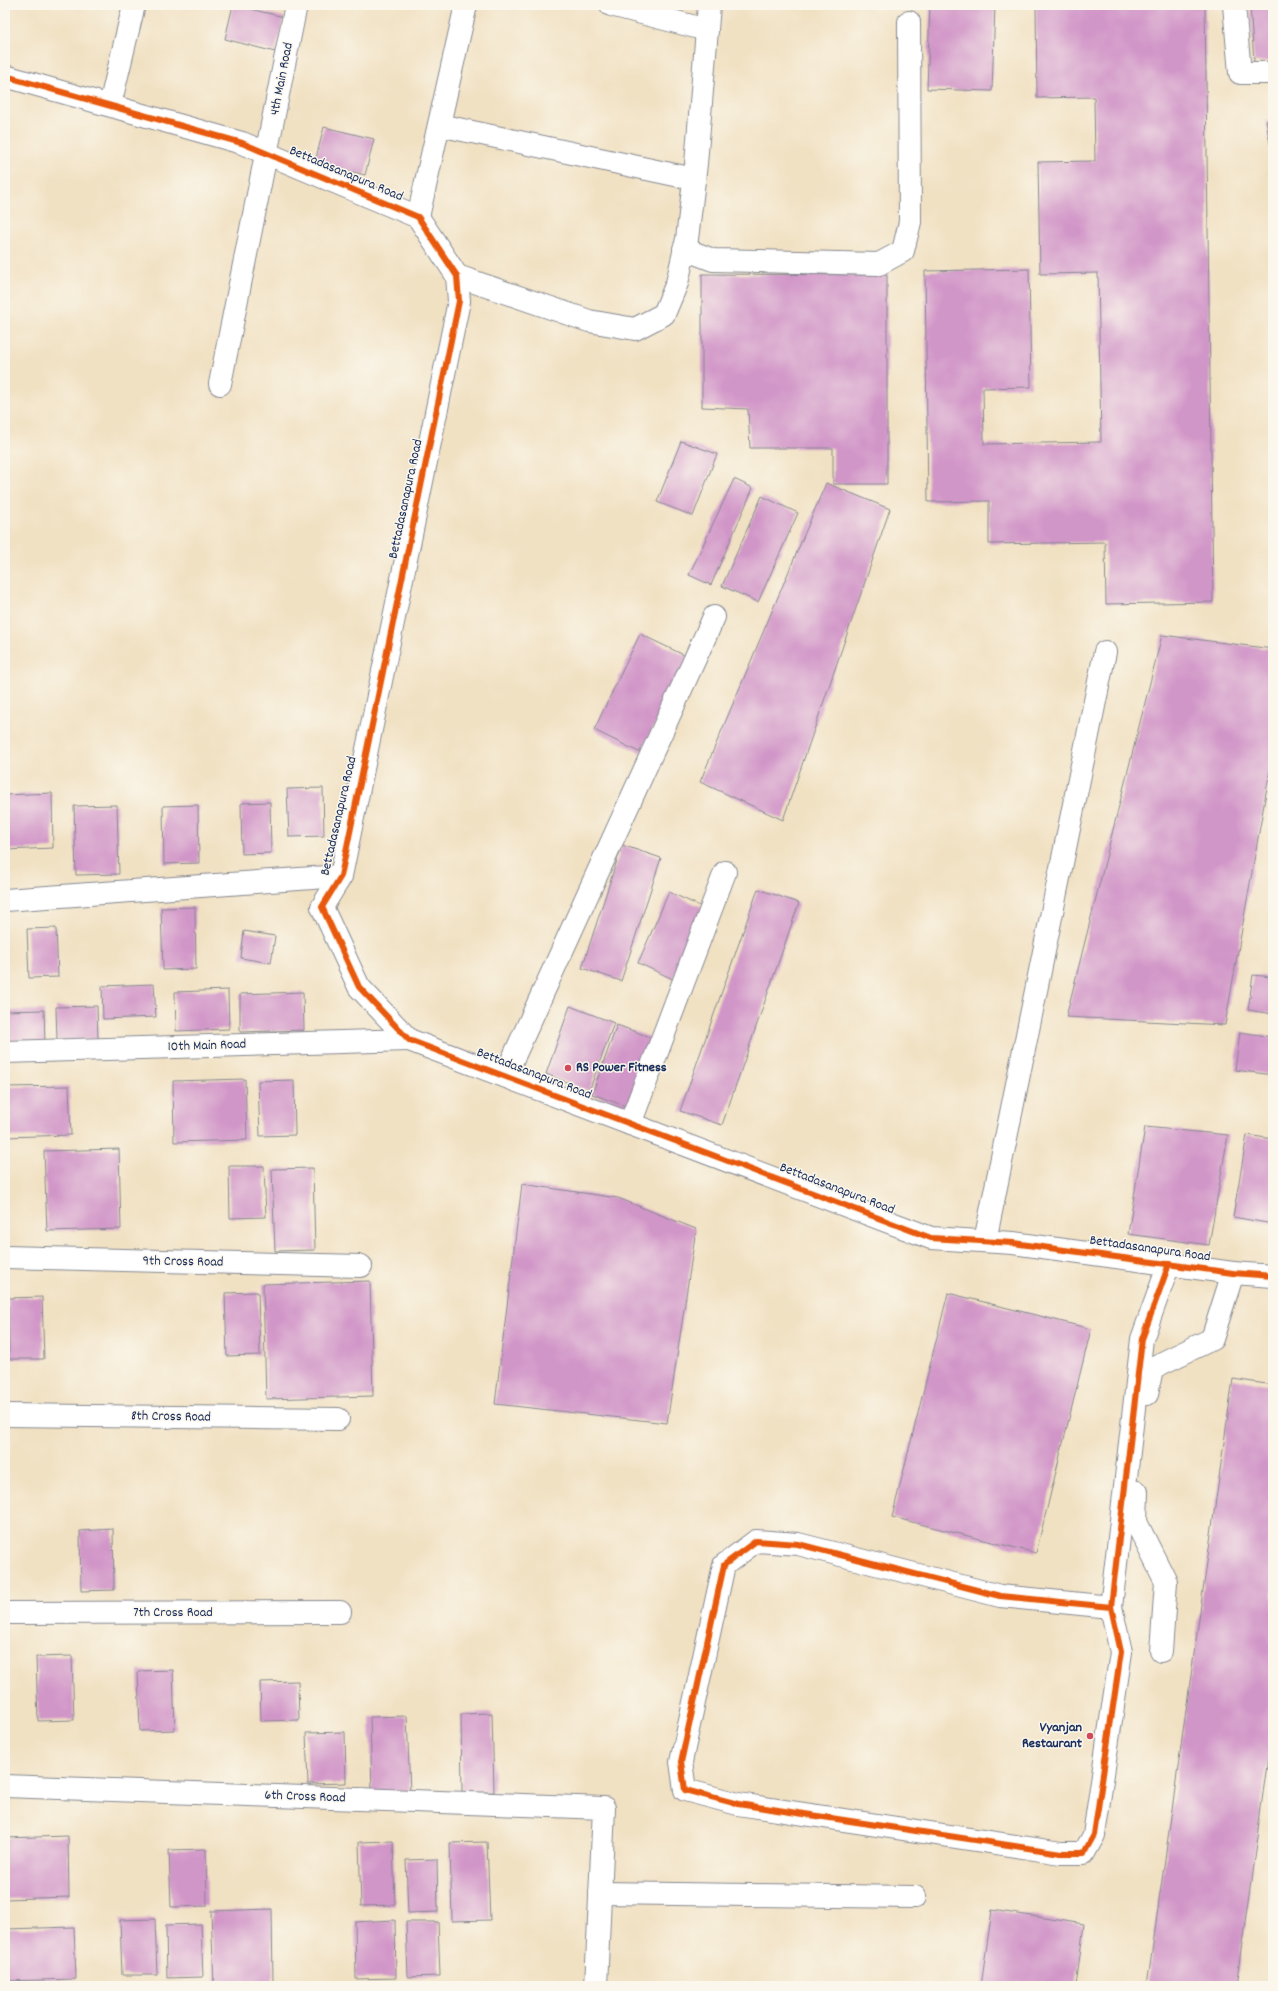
<svg xmlns="http://www.w3.org/2000/svg" width="1278" height="1991" font-family="Dekko,sans-serif">
	<rect width="100%" height="100%" fill="#fbf7ec"/>
	<filter id="ink" filterUnits="userSpaceOnUse"><feTurbulence type="fractalNoise" baseFrequency=".025" numOctaves="2"/><feDisplacementMap in="SourceGraphic" scale="8" xChannelSelector="R" yChannelSelector="G"/><feConvolveMatrix kernelMatrix="1 2 1 2 8 2 1 2 1" color-interpolation-filters="sRGB"/></filter>
	<filter id="wash" filterUnits="userSpaceOnUse"><feTurbulence type="fractalNoise" baseFrequency=".012" numOctaves="4" result="noise"/><feDisplacementMap in="SourceGraphic" scale="16" xChannelSelector="R" yChannelSelector="G"/><feGaussianBlur stdDeviation="0.9" result="paint"/><feColorMatrix in="noise" values="0 0 0 0 0 0 0 0 0 0 0 0 0 0 0 0 0 1.4 0 .05"/><feComposite in="paint" operator="in"/></filter>
	<g filter="url(#wash)">
		<rect width="100%" height="100%" fill="#f1e1c3"/>
		<g id="blocks">
			<g fill="#d196c8">
				<path d="M 233,5 L 284,17 L 275,52 L 225,39 Z"/>
				<path d="M 930,5 L 995,5 L 992,91 L 927,89 Z"/>
				<path d="M 1098,5 L 1205,5 L 1213,602 L 1106,604 L 1105,542 L 989,544 L 989,501 L 928,502 L 925,271 L 1029,269 L 1031,387 L 983,388 L 984,444 L 1101,442 L 1098,273 L 1040,274 L 1038,162 L 1095,161 L 1094,97 L 1037,98 L 1036,7 Z"/>
				<path d="M 1250,5 L 1273,5 L 1273,61 L 1254,62 Z"/>
				<path d="M 1273,120 L 1273,155 L 1272,155 L 1266,121 Z"/>
				<path d="M 324,127 L 374,139 L 365,175 L 315,162 Z"/>
				<path d="M 702,274 L 887,275 L 887,484 L 833,484 L 833,448 L 750,448 L 748,409 L 702,407 Z"/>
				<path d="M 681,441 L 717,454 L 693,516 L 657,502 Z"/>
				<path d="M 734,479 L 753,488 L 711,585 L 689,575 Z"/>
				<path d="M 826,483 L 890,509 L 783,820 L 700,782 Z"/>
				<path d="M 762,496 L 798,513 L 758,602 L 722,586 Z"/>
				<path d="M 640,634 L 688,657 L 641,753 L 594,730 Z"/>
				<path d="M 1162,635 L 1273,649 L 1273,753 L 1225,1025 L 1066,1017 Z"/>
				<path d="M 323,788 L 324,836 L 289,837 L 287,789 Z"/>
				<path d="M 52,793 L 53,848 L 5,850 L 5,795 Z"/>
				<path d="M 270,802 L 271,853 L 242,854 L 241,803 Z"/>
				<path d="M 117,805 L 119,874 L 76,875 L 74,806 Z"/>
				<path d="M 198,805 L 199,863 L 164,864 L 163,806 Z"/>
				<path d="M 622,845 L 661,858 L 621,981 L 582,968 Z"/>
				<path d="M 758,889 L 799,903 L 722,1125 L 680,1111 Z"/>
				<path d="M 669,892 L 704,908 L 673,979 L 638,963 Z"/>
				<path d="M 195,907 L 196,969 L 163,970 L 161,908 Z"/>
				<path d="M 56,928 L 58,977 L 29,978 L 27,929 Z"/>
				<path d="M 244,931 L 275,936 L 271,963 L 241,958 Z"/>
				<path d="M 1253,975 L 1273,977 L 1273,1014 L 1248,1010 Z"/>
				<path d="M 154,984 L 156,1017 L 103,1019 L 102,986 Z"/>
				<path d="M 228,990 L 229,1029 L 176,1031 L 175,992 Z"/>
				<path d="M 303,992 L 304,1030 L 240,1032 L 240,994 Z"/>
				<path d="M 97,1006 L 98,1039 L 57,1040 L 56,1007 Z"/>
				<path d="M 570,1006 L 614,1023 L 589,1091 L 546,1074 Z"/>
				<path d="M 44,1010 L 45,1044 L 5,1044 L 5,1011 Z"/>
				<path d="M 617,1025 L 655,1039 L 631,1108 L 592,1094 Z"/>
				<path d="M 1240,1032 L 1273,1037 L 1273,1075 L 1235,1070 Z"/>
				<path d="M 245,1079 L 247,1140 L 174,1142 L 173,1081 Z"/>
				<path d="M 294,1080 L 295,1135 L 260,1136 L 258,1081 Z"/>
				<path d="M 69,1086 L 71,1135 L 5,1137 L 5,1087 Z"/>
				<path d="M 1145,1127 L 1228,1135 L 1209,1245 L 1128,1234 Z"/>
				<path d="M 1247,1135 L 1273,1139 L 1273,1224 L 1233,1217 Z"/>
				<path d="M 119,1149 L 121,1229 L 47,1231 L 44,1151 Z"/>
				<path d="M 229,1166 L 264,1166 L 266,1217 L 230,1218 Z"/>
				<path d="M 313,1168 L 315,1250 L 275,1251 L 272,1169 Z"/>
				<path d="M 522,1184 L 618,1198 L 696,1229 L 667,1423 L 495,1404 Z"/>
				<path d="M 370,1281 L 373,1396 L 266,1399 L 263,1284 Z"/>
				<path d="M 258,1292 L 260,1355 L 227,1356 L 225,1293 Z"/>
				<path d="M 948,1293 L 1091,1329 L 1036,1553 L 892,1517 Z"/>
				<path d="M 42,1297 L 44,1359 L 9,1359 L 8,1298 Z"/>
				<path d="M 1233,1379 L 1273,1385 L 1273,1722 L 1236,1986 L 1147,1986 Z"/>
				<path d="M 113,1529 L 114,1590 L 81,1591 L 80,1531 Z"/>
				<path d="M 72,1656 L 74,1720 L 38,1721 L 36,1657 Z"/>
				<path d="M 173,1670 L 175,1730 L 140,1731 L 138,1671 Z"/>
				<path d="M 298,1681 L 299,1720 L 261,1721 L 260,1682 Z"/>
				<path d="M 492,1713 L 494,1792 L 462,1793 L 461,1714 Z"/>
				<path d="M 407,1716 L 410,1792 L 372,1793 L 370,1717 Z"/>
				<path d="M 345,1732 L 346,1783 L 308,1784 L 306,1733 Z"/>
				<path d="M 68,1836 L 69,1897 L 5,1899 L 5,1838 Z"/>
				<path d="M 393,1841 L 395,1905 L 361,1906 L 359,1842 Z"/>
				<path d="M 487,1842 L 490,1920 L 452,1921 L 450,1843 Z"/>
				<path d="M 206,1849 L 207,1906 L 171,1907 L 169,1850 Z"/>
				<path d="M 437,1859 L 438,1912 L 408,1913 L 406,1860 Z"/>
				<path d="M 272,1909 L 273,1984 L 214,1986 L 211,1911 Z"/>
				<path d="M 992,1910 L 1084,1924 L 1076,1986 L 981,1986 Z"/>
				<path d="M 155,1919 L 157,1975 L 122,1975 L 120,1920 Z"/>
				<path d="M 395,1920 L 396,1978 L 356,1979 L 355,1922 Z"/>
				<path d="M 406,1922 L 438,1922 L 440,1976 L 408,1977 Z"/>
				<path d="M 201,1924 L 203,1977 L 167,1978 L 166,1925 Z"/>
				<path d="M 74,1927 L 76,1979 L 5,1981 L 5,1929 Z"/>
			</g>
		</g>
	</g>
	<g filter="url(#ink)">
		<use href="#blocks" fill-opacity="0" stroke="#868890" stroke-width="1"/>
		<g fill="none" stroke-linecap="round" stroke-linejoin="round">
			<g stroke="#868890" stroke-width="24">
				<g id="minor">
					<path d="M 611,5 L 707,30"/>
					<path d="M 1234,5 L 1240,73 L 1273,73"/>
					<path d="M 5,76 L 242,143 L 418,217 L 457,276 L 459,301 L 341,876 L 322,907 L 359,987 L 409,1040 L 931,1238 L 1013,1243 L 1233,1273 L 1273,1276"/>
					<path d="M 110,105 L 134,5"/>
					<path d="M 439,125 L 694,179"/>
					<path d="M 418,217 L 466,5"/>
					<path d="M 684,249 L 713,260 L 879,264 L 903,251 L 910,222 L 909,22"/>
					<path d="M 457,276 L 589,321 L 635,329 L 664,314 L 677,283 L 687,239 L 696,164 L 709,5"/>
					<path d="M 220,384 L 296,5"/>
					<path d="M 5,900 L 341,876"/>
					<path d="M 5,1052 L 409,1040"/>
					<path d="M 505,1076 L 714,617"/>
					<path d="M 630,1124 L 725,872"/>
					<path d="M 985,1241 L 1105,652"/>
					<path d="M 5,1257 L 361,1266"/>
					<path d="M 1147,1394 L 1152,1368 L 1212,1339 L 1233,1273"/>
					<path d="M 5,1415 L 338,1419"/>
					<path d="M 1137,1492 L 1136,1522 L 1166,1582 L 1161,1651"/>
					<path d="M 1111,1607 L 1000,1596 L 798,1544 L 756,1541 L 724,1565 L 681,1762 L 685,1790 L 738,1804 L 1061,1853 L 1084,1853 L 1094,1835 L 1121,1652 L 1111,1607 L 1142,1339 L 1169,1264"/>
					<path d="M 5,1613 L 340,1612"/>
					<path d="M 5,1786 L 604,1808 L 596,1986"/>
					<path d="M 600,1893 L 915,1897"/>
				</g>
			</g>
			<use href="#minor" stroke="#fff" stroke-width="22"/>
			<g stroke="#fbf7ec" stroke-width="8">
				<g id="cycleway">
					<path d="M 5,76 L 242,143 L 418,217 L 457,276 L 459,301 L 341,876 L 322,907 L 359,987 L 409,1040 L 931,1238 L 1013,1243 L 1233,1273 L 1273,1276"/>
					<path d="M 1111,1607 L 1000,1596 L 798,1544 L 756,1541 L 724,1565 L 681,1762 L 685,1790 L 738,1804 L 1061,1853 L 1084,1853 L 1094,1835 L 1121,1652 L 1111,1607 L 1142,1339 L 1169,1264"/>
				</g>
			</g>
			<use href="#cycleway" stroke="#e8590c" stroke-width="6"/>
		</g>
	</g>
	<g fill="#d1495b" stroke="#fbf7ec" stroke-width="1.5">
		<circle cx="568" cy="1068" r="4"/>
		<circle cx="1090" cy="1736" r="4"/>
	</g>
	<g text-anchor="middle" dominant-baseline="central" stroke-width="3" stroke-linejoin="round" paint-order="stroke">
		<g font-size="14" fill="#1b2f5e" stroke="#fbf7ec">
			<text transform="translate(282 79) rotate(-79)">4th Main Road</text>
			<text transform="translate(346 174) rotate(23)">Bettadasanapura Road</text>
			<text transform="translate(406 499) rotate(-78)">Bettadasanapura Road</text>
			<text transform="translate(339 816) rotate(-77)">Bettadasanapura Road</text>
			<text transform="translate(207 1046) rotate(-2)">10th Main Road</text>
			<text transform="translate(534 1074) rotate(21)">Bettadasanapura Road</text>
			<text transform="translate(837 1189) rotate(21)">Bettadasanapura Road</text>
			<text transform="translate(1150 1249) rotate(8)">Bettadasanapura Road</text>
			<text transform="translate(183 1262) rotate(1)">9th Cross Road</text>
			<text transform="translate(171 1417) rotate(1)">8th Cross Road</text>
			<text x="173" y="1613">7th Cross Road</text>
			<text transform="translate(305 1797) rotate(2)">6th Cross Road</text>
		</g>
		<g font-size="14" font-weight="bold" fill="#1b2f5e" stroke="#fbf7ec" text-anchor="start">
			<text x="576" y="1068">RS Power Fitness</text>
			<text x="1082" y="1728" text-anchor="end">Vyanjan<tspan x="1082" dy="16">Restaurant</tspan></text>
		</g>
	</g>
	<rect width="1278" height="1991" fill="none" stroke="#fbf7ec" stroke-width="20"/>
</svg>
